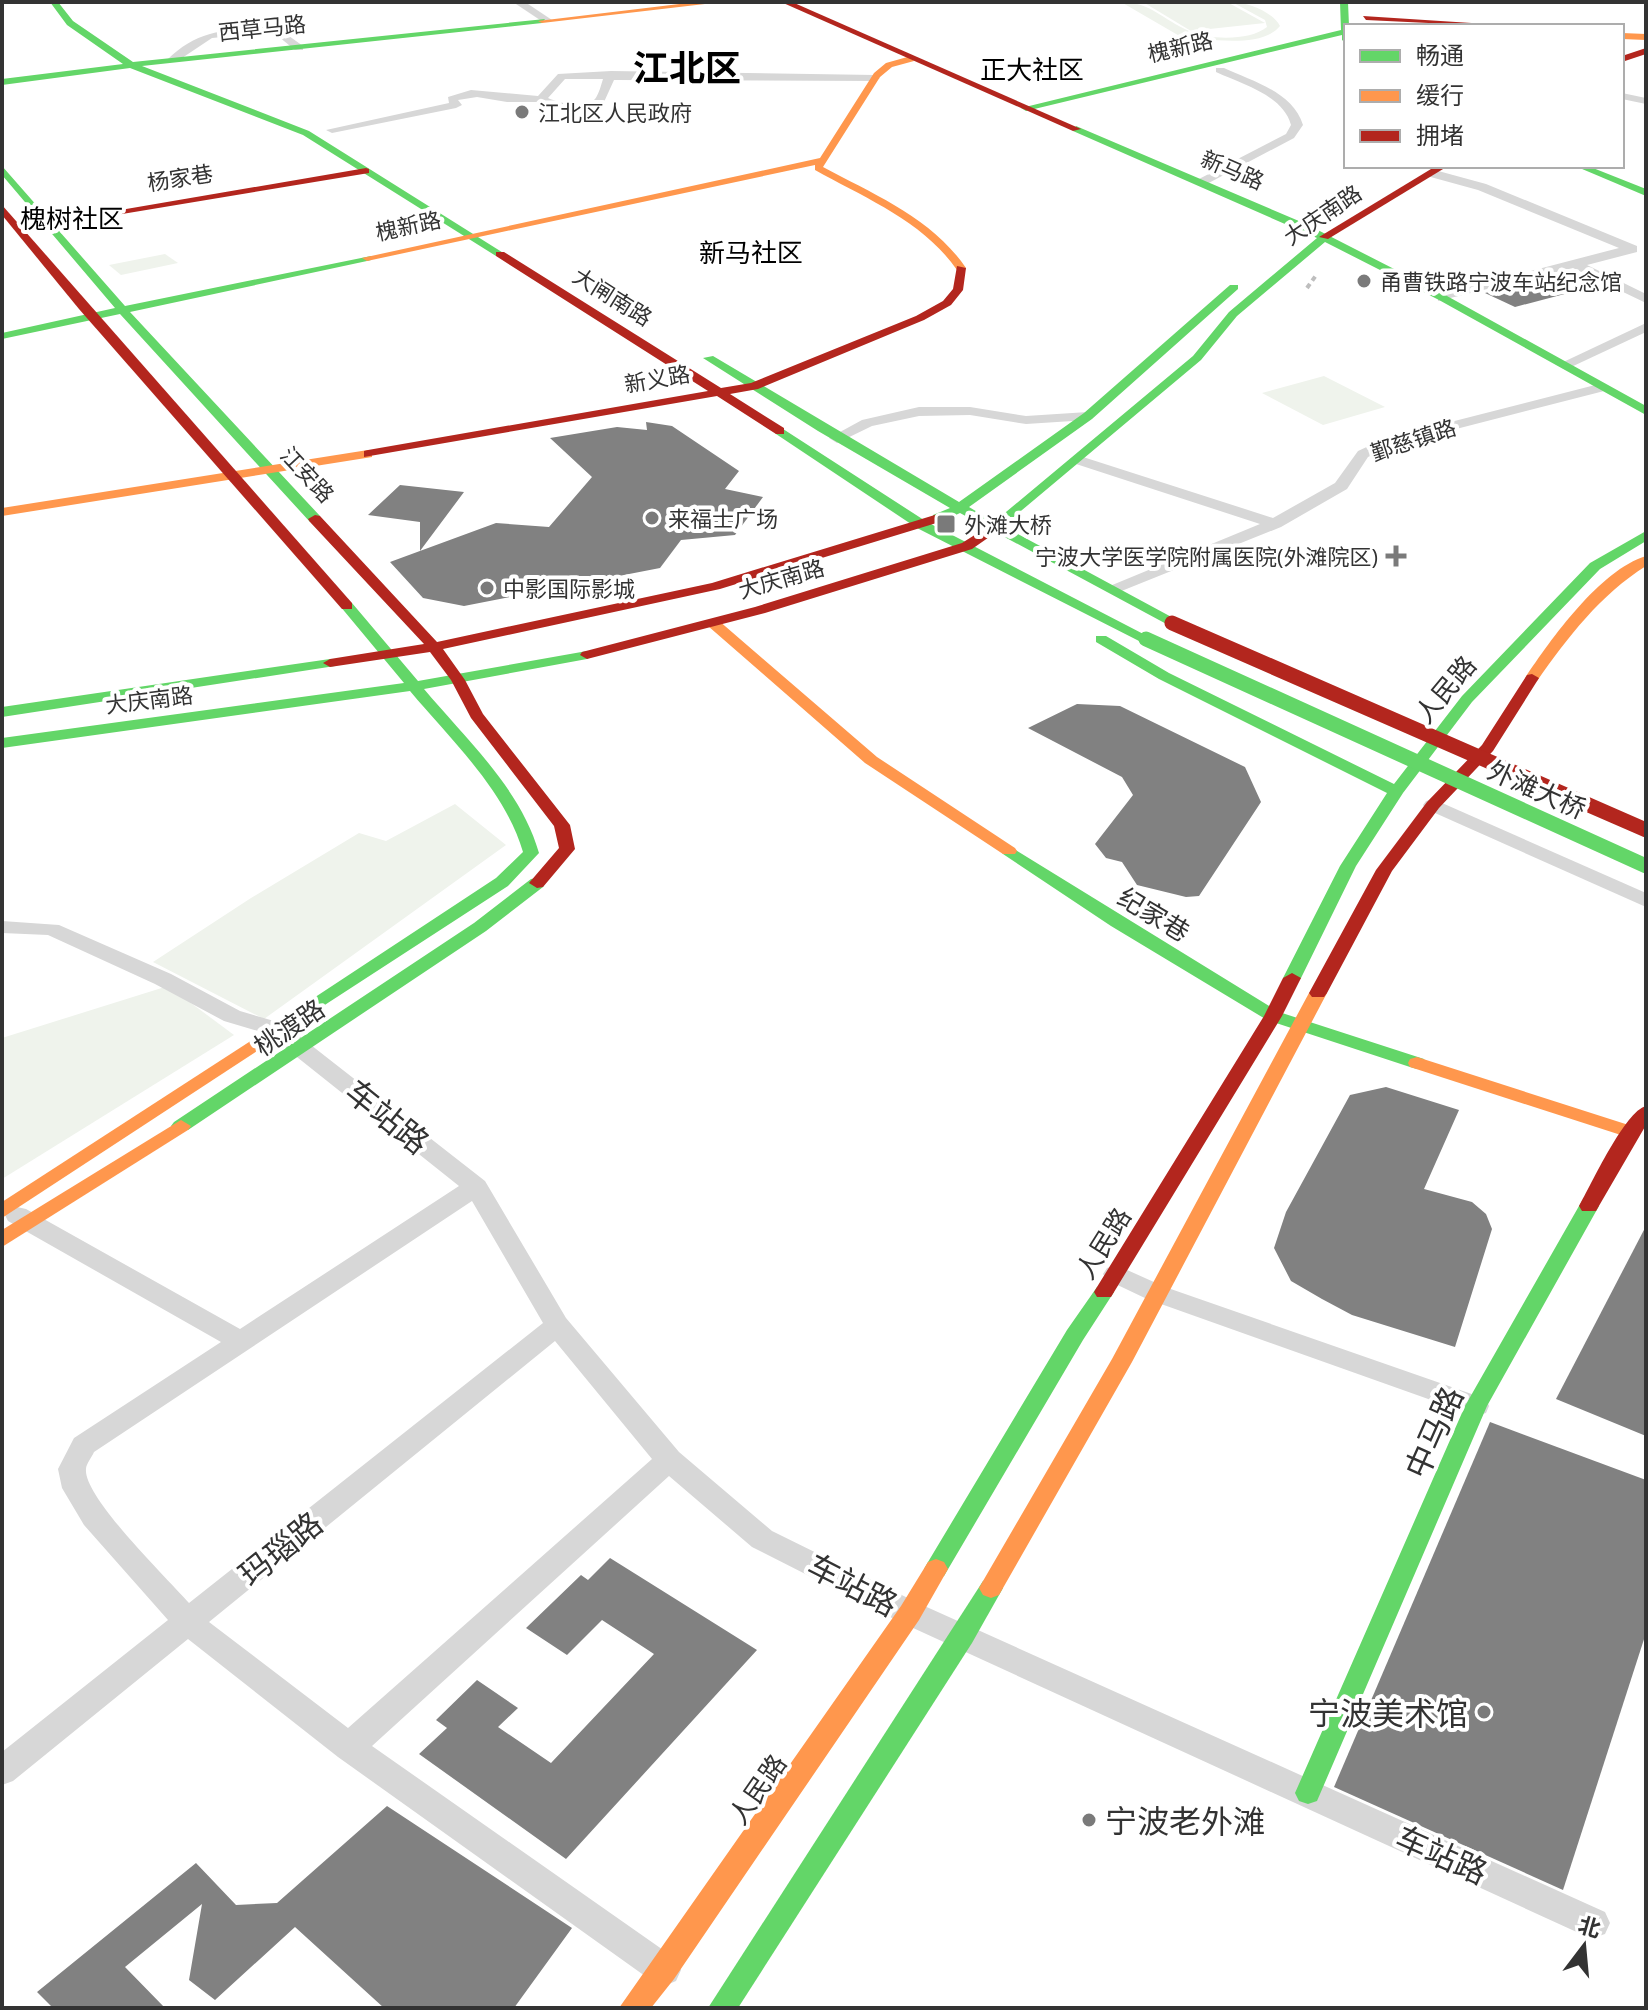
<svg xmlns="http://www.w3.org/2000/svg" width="1648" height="2010" font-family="'Open Sans','Noto Sans SC',sans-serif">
	<rect width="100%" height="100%" fill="#fff"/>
	<g fill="#eff3ec">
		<path d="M 1121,2 C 1151,2 1163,20 1189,31 C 1209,40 1250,41 1267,27 L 1265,20 L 1232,2 C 1247,2 1273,12 1280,26 C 1265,45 1225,41 1203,39 L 1208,44 L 1195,45 Z"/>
		<path d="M 1143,2 L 1227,2 L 1265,23 L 1191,31 Z"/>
		<path d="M 165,254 L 178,263 L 121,275 L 109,265 Z"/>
		<path d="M 1324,376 L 1385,407 L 1323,425 L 1262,393 Z"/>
		<path d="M 455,804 L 506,845 L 264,1019 L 153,962 L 251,898 L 359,833 L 386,841 Z"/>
		<path d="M 168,986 L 234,1035 L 2,1179 L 2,1038 Z"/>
	</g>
	<g fill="#818181">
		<path d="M 1562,274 L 1591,287 L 1515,307 L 1485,293 Z"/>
		<path d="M 646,422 L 672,426 L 739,471 L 725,489 L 763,497 L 735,535 L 681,540 L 660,568 L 464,606 L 423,598 L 390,562 L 496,523 L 549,527 L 592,477 L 550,438 L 617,427 L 647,430 Z"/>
		<path d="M 400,485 L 464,492 L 420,551 L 420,522 L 368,515 Z"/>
		<path d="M 1077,704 L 1120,706 L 1245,767 L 1261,802 L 1199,896 L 1186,897 L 1137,885 L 1122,862 L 1106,858 L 1095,844 L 1133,795 L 1122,777 L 1028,728 Z"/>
		<path d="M 1386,1087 L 1459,1110 L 1424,1189 L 1472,1202 L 1486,1214 L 1492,1229 L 1455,1347 L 1352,1315 L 1322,1299 L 1291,1281 L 1274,1248 L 1286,1212 L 1350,1095 Z"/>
		<path d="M 1646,1226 L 1646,1436 L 1556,1399 Z"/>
		<path d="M 1490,1422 L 1646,1480 L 1646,1633 L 1563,1890 L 1334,1787 Z"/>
		<path d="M 610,1558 L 757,1650 L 566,1859 L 419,1754 L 447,1728 L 436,1720 L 477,1680 L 518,1708 L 498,1727 L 551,1763 L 654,1654 L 602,1620 L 567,1655 L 526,1628 L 581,1575 L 588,1580 Z"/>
		<path d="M 387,1806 L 572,1928 L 514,2008 L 384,2008 L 295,1927 L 215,2000 L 189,1980 L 202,1904 L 125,1967 L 165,2008 L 53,2008 L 37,1992 L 196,1863 L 236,1905 L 277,1903 Z"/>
	</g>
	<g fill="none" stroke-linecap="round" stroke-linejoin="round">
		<g fill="#d7d7d7" fill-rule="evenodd">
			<path d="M 513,2 L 525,2 L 552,20 L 543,22 Z"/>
			<path d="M 275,26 L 303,46 L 303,50 L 295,50 L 273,32 L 212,38 L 176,62 L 167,60 C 200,27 231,30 275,26 Z"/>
			<path d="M 1216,68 L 1224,68 C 1252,81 1293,92 1303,125 L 1294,138 L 1203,186 L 1199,185 L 1199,179 L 1286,134 L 1291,125 C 1283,95 1242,84 1216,72 Z"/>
			<path d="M 611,71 L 875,75 L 880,78 L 875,81 L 614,80 L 604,102 L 591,110 L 558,110 L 539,102 L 507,102 L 477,97 L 458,100 L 462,105 L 456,108 L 332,133 L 326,130 L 449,103 L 448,97 L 471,90 L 538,96 L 558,74 ZM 565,79 L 603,79 C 601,85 599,94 595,99 C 585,110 559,103 548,98 Z"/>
			<path d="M 1622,93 L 1646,98 L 1646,104 L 1622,99 Z"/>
			<path d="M 1431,169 L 1486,184 L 1637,246 L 1637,252 L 1587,265 L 1646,294 L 1646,303 L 1573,268 L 1438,301 L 1438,295 L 1619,248 L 1478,190 L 1427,176 L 1425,173 Z"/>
			<path d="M 1646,323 L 1646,332 L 1569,368 L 1564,369 L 1557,365 Z"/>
			<path d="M 1603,383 L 1610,387 L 1608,390 L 1394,445 L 1368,457 L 1347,489 L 1281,527 L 1119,592 L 1113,593 L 1105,588 L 1260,524 L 1073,463 L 1073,457 L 1083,457 L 1273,518 L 1335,483 L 1358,451 L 1384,439 Z"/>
			<path d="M 919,407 L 970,407 L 1026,416 L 1088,412 L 1095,416 L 1088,420 L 1026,424 L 970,415 L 919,416 L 872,426 L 837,443 L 829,438 L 862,420 Z"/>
			<path d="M 1433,799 L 1646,893 L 1646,907 L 1426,809 L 1423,805 L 1426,801 Z"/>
			<path d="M 2,921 L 59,925 L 171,974 L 240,1011 L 284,1024 L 485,1181 L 566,1318 L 679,1452 L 772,1531 L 920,1604 L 1605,1912 L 1610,1923 L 1605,1934 L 1593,1938 L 1581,1934 L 900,1622 L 752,1547 L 669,1476 L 372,1746 L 676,1959 L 681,1970 L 676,1981 L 664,1986 L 652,1981 L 338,1757 L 188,1639 L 13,1781 L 2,1785 L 2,1752 L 168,1620 L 84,1525 L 62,1488 L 58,1469 L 74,1438 L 221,1342 L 8,1221 L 5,1215 L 8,1209 L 17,1207 L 26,1209 L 240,1329 L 459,1186 L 268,1034 L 224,1021 L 155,984 L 48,935 L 2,933 ZM 472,1201 L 543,1323 L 189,1603 C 169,1580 83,1497 86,1469 C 86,1464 92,1457 94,1452 ZM 555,1341 L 652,1459 L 348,1728 L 209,1622 Z"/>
			<path d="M 1116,1265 L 1165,1287 L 1486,1399 L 1489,1406 L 1486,1413 L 1476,1416 L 1147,1299 L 1107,1280 L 1103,1274 L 1107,1268 Z"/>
		</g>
		<g fill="#63d668" fill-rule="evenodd">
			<path d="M 50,2 L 58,2 L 73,21 L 133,62 L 545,19 L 542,23 L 142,66 L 309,131 L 505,254 L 496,256 L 303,135 L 130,68 L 2,85 L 2,79 L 123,64 L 67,25 Z"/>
			<path d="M 1340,2 L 1348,2 L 1349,26 L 1346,26 L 1346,43 L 1342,40 L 1342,35 L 1026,111 L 1021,108 L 1341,30 Z"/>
			<path d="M 1076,126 L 1306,224 L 1447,296 L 1646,406 L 1646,415 L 1439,300 L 1325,242 L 1237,316 L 1201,360 L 1003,526 L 1177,620 L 1177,626 L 1172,627 L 960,513 L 943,521 L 933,521 L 933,515 L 950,508 L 818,431 L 703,358 L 713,356 L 959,502 L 1084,413 L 1230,285 L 1238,285 L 1238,289 L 1092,419 L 969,507 L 994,522 L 1193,356 L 1229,312 L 1317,238 L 1073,131 Z"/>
			<path d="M 2,166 L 125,306 L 371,256 L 371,260 L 367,261 L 130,312 L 320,516 L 320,522 L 310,522 L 120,314 L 2,339 L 2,333 L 115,308 L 2,175 Z"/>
			<path d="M 1575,166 L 1588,166 L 1646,189 L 1646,196 Z"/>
			<path d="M 780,427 L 927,522 L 1153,639 L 1146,643 L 1141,642 L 917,528 L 776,434 L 774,431 Z"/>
			<path d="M 1646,531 L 1646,541 L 1600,569 L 1472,702 L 1403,793 L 1356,866 L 1301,978 L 1298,982 L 1286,982 L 1283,978 L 1340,866 L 1387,793 L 1159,679 L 1096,642 L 1096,636 L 1106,636 L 1169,673 L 1394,784 L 1462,696 L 1590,563 Z"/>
			<path d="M 347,602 L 352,603 L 418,681 L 587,651 L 594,655 L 587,659 L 424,689 C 466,739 521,789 539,853 L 508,886 L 297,1023 L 288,1017 L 291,1013 L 496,878 L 523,852 C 505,790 451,740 410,691 L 2,748 L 2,738 L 404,683 L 340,606 Z"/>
			<path d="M 330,659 L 337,663 L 335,666 L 2,717 L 2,707 Z"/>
			<path d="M 1009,846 L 1279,1012 L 1424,1059 L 1426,1063 L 1417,1069 L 1410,1067 L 1267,1020 L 1111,926 L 1003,854 L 1001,851 Z"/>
			<path d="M 537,878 L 545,883 L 543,887 L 486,931 L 188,1130 L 174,1130 L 171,1126 L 174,1122 L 474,923 L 531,879 Z"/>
			<path d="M 1589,1199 L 1596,1201 L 1599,1206 L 1487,1406 L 1317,1801 L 1308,1804 L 1299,1801 L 1295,1793 L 1465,1406 L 1579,1206 L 1582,1201 Z"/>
			<path d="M 1104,1285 L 1111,1287 L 1114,1292 L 1083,1340 L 944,1576 L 936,1579 L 928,1576 L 924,1569 L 928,1562 L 1067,1330 L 1097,1287 Z"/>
			<path d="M 991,1578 L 999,1581 L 1003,1588 L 972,1643 L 738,2008 L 708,2008 L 983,1581 Z"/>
		</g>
		<g fill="#ff974d" fill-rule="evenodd">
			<path d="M 696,2 L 722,2 L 542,23 L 538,21 Z"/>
			<path d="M 1622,33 L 1646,34 L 1646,40 L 1622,39 Z"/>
			<path d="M 911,56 L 914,61 L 892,67 L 880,77 L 823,167 C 875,195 932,218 966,268 L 965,270 L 957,270 C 923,221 865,198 815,170 L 815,165 L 367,261 L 362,258 L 820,158 L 874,73 L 886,63 Z"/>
			<path d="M 368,450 L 372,451 L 372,457 L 2,516 L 2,508 Z"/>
			<path d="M 1646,556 L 1646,566 C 1600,595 1568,637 1537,681 L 1527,681 L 1525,678 C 1551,639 1600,570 1646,556 Z"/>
			<path d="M 713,619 L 718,620 L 877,757 L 1015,848 L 1017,851 L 1015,854 L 1003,854 L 865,763 L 708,626 L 708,620 Z"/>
			<path d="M 1318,988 L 1327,993 L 1132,1362 L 999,1595 L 991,1598 L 983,1595 L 979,1588 L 983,1581 L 1112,1359 L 1309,993 Z"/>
			<path d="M 297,1011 L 306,1017 L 303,1021 L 2,1218 L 2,1202 Z"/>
			<path d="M 1417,1057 L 1638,1128 L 1641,1132 L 1631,1138 L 1624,1136 L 1410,1067 L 1408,1063 L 1410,1059 Z"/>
			<path d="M 181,1120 L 191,1126 L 188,1130 L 2,1247 L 2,1230 Z"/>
			<path d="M 936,1559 L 944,1562 L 948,1569 L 919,1620 L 674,1979 L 651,2008 L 619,2008 L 901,1606 L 928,1562 Z"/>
		</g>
		<g fill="#b3261e" fill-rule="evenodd">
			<path d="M 781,2 L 792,2 L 1081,129 L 1073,131 Z"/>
			<path d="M 1363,16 L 1487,24 L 1491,26 L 1366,20 Z"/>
			<path d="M 1646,48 L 1646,54 L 1622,62 L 1622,56 Z"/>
			<path d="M 1436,166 L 1448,166 L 1328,239 L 1319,237 Z"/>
			<path d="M 366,168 L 369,169 L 369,173 L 32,229 L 27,226 Z"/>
			<path d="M 2,205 L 352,603 L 352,609 L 342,609 L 79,309 L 2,215 Z"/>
			<path d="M 496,252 L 504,252 L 721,388 L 751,383 L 916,316 L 943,301 L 953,289 L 957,266 L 966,268 L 963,290 L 951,305 L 924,320 L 758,389 L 730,394 L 784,428 L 784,434 L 776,434 L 717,396 L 364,457 L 364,451 L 368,450 L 708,391 L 496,256 Z"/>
			<path d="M 938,514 L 945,518 L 943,521 L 720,589 L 443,649 L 465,680 L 483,714 L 570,825 L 575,849 L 543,887 L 537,888 L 529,883 L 559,848 L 554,826 L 471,718 L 451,680 L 430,652 L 330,667 L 323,663 L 330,659 L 424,644 L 310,522 L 308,519 L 315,515 L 320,516 L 437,642 L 712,583 Z"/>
			<path d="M 1000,519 L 1005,520 L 1005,526 L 972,549 L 765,613 L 587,659 L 580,655 L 582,652 L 755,607 L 962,543 Z"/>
			<path d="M 1532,674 L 1539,678 L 1493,751 L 1439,808 L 1392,871 L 1327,993 L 1324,997 L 1312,997 L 1309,993 L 1376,870 L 1427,802 L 1482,745 L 1527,675 Z"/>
			<path d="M 1292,973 L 1301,978 L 1282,1016 L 1111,1297 L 1097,1297 L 1094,1292 L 1097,1287 L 1264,1016 L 1283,978 Z"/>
			<path d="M 1646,1106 L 1646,1125 L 1596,1211 L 1582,1211 L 1579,1206 C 1591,1185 1625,1111 1646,1106 Z"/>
		</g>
		<path stroke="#bebebe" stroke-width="4" stroke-dasharray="5 4" stroke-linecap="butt" d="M 1307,288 L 1317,274"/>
		<path stroke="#63d668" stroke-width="15" d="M 1146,639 L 1646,866"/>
		<path stroke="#b3261e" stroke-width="15" d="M 1172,623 L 1646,830"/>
	</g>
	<g fill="#7a7a7a" stroke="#fff" stroke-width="3">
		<circle cx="522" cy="112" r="8"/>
		<circle cx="1364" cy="281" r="8"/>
		<circle cx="652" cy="518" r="8"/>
		<rect x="936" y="514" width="20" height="20" rx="4"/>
		<path d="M1392 544h8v8h8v8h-8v8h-8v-8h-8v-8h8z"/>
		<circle cx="487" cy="588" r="8"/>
		<circle cx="1484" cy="1712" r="8"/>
		<circle cx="1089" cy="1820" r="8"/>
	</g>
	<g text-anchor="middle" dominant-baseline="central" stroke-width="8" stroke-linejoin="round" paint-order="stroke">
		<g font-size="22" fill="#333" stroke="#fff">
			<text transform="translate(262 27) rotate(-6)">西草马路</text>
			<text transform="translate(1180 46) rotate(-13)">槐新路</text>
			<text transform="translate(1233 169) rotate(23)">新马路</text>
			<text transform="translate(180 177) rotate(-9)">杨家巷</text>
			<text transform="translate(1322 214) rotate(-34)">大庆南路</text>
			<text transform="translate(408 225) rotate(-12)">槐新路</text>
			<text transform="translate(613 296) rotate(32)">大闸南路</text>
			<text transform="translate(657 378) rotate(-10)">新义路</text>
			<text transform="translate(1413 439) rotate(-18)">鄞慈镇路</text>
			<text transform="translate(308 474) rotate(47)">江安路</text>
			<text transform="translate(781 578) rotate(-16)">大庆南路</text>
			<text transform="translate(149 699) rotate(-7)">大庆南路</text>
		</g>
		<g font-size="22" fill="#333" stroke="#fff" text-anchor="start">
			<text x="538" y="112">江北区人民政府</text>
			<text x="1380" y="281">甬曹铁路宁波车站纪念馆</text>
			<text x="668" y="518">来福士广场</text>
			<text x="964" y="524">外滩大桥</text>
			<text x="1378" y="556" text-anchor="end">宁波大学医学院附属医院(外滩院区)</text>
			<text x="503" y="588">中影国际影城</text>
		</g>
		<g font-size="26" fill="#000" stroke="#fff">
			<text x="1032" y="69">正大社区</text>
			<text x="72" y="218">槐树社区</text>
			<text x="751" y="252">新马社区</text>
		</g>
		<g font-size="26" fill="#333" stroke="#fff">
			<text transform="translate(1445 689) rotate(-50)">人民路</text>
			<text transform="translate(1537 789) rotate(24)">外滩大桥</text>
			<text transform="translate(1154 914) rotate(31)">纪家巷</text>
			<text transform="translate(289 1027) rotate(-34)">桃渡路</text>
			<text transform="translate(1103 1243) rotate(-58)">人民路</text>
			<text transform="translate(757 1789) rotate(-55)">人民路</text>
		</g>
		<g font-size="32" fill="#333" stroke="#fff">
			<text transform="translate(388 1116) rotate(39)">车站路</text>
			<text transform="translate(1433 1432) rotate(-66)">中马路</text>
			<text transform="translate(280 1548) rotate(-39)">玛瑙路</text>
			<text transform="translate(853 1584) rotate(27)">车站路</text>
			<text transform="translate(1442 1854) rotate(24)">车站路</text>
		</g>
		<g font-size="32" fill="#333" stroke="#fff" text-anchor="end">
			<text x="1468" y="1712">宁波美术馆</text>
			<text x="1105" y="1820" text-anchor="start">宁波老外滩</text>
		</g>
		<g font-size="36" font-weight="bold" fill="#000" stroke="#fff">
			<text x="687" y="67">江北区</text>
		</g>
	</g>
	<rect width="1648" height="2010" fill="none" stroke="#333333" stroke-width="8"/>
	<rect x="1344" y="24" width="280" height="144" fill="#ffffff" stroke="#adadad" stroke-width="2"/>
	<rect x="1360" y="50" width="40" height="12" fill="#63d668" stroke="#adadad" stroke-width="2"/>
	<text x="1416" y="64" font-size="24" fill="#333333">畅通</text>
	<rect x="1360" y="90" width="40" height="12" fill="#ff974d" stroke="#adadad" stroke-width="2"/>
	<text x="1416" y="104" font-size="24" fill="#333333">缓行</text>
	<rect x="1360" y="130" width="40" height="12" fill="#b3261e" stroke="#adadad" stroke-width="2"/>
	<text x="1416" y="144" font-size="24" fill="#333333">拥堵</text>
	<g transform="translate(1584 1946) rotate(16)" stroke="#ffffff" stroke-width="6" paint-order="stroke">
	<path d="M0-6L14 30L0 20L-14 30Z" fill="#333333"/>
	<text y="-12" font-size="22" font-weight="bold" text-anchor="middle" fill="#333333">北</text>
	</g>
</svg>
